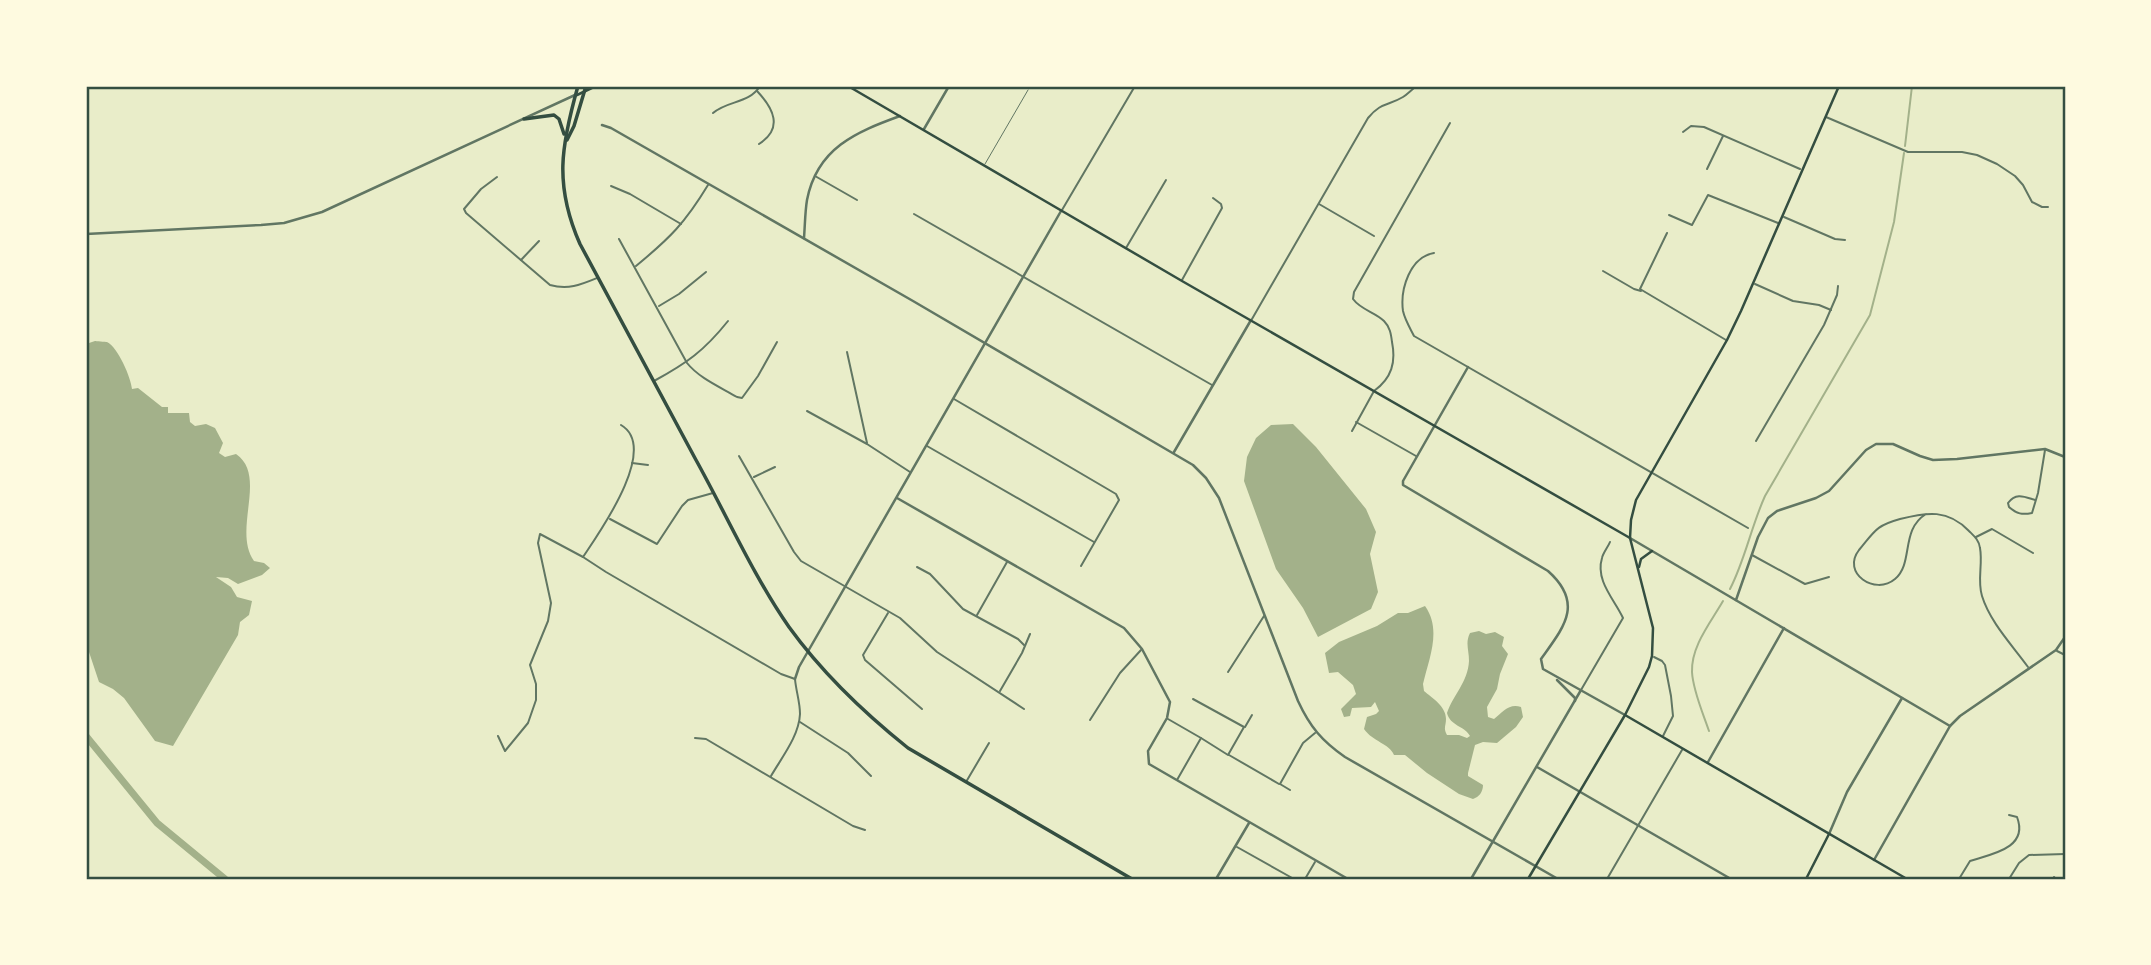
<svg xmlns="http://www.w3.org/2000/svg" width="2151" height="965" font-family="'Noto Sans',sans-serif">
	<rect width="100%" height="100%" fill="#e9edc9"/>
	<g fill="#a3b18a">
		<path d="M 95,341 C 95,341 106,342 107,342 C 118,347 131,378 132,389 L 138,388 L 162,407 L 168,407 L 168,413 L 189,413 L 190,422 L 195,426 L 206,424 L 215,428 L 223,443 L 219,453 L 225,457 L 236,454 C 268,476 232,530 254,561 L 264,563 L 270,568 L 262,575 L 238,584 L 228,578 L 216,577 L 231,587 L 237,597 L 252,601 L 249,615 L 240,622 L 238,635 L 173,746 L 155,741 L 124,698 L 113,689 L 99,682 L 89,652 L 86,650 L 86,344 Z"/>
		<path d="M 1293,424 L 1316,447 L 1366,509 L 1376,532 L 1370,554 L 1378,592 L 1371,609 L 1318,637 L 1303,608 L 1276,569 L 1244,481 L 1247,457 L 1256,438 L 1271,425 Z"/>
		<path d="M 1425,606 C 1442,630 1429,658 1423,684 L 1424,691 C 1432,698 1446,706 1446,719 C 1446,726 1443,728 1447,735 L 1459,735 L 1467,738 L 1470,736 C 1465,726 1450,726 1447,713 C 1453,695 1468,682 1469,661 C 1469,650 1465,643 1470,633 L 1479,631 L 1486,634 L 1495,632 L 1504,637 L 1502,646 L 1508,654 L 1500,674 L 1497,689 L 1487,707 L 1488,717 L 1494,719 C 1503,712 1509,703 1521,707 L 1523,717 L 1516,727 L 1497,743 L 1483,742 L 1475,745 L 1468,773 L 1468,776 L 1483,785 C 1483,792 1479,797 1473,799 L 1459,794 L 1427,773 L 1405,755 L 1394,755 C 1389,743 1373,742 1364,729 L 1367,717 L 1376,714 L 1379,711 L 1375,702 L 1371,707 L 1352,708 L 1350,716 L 1344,717 L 1341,709 L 1356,694 L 1353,685 L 1338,672 L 1329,673 L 1325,653 L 1339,642 L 1377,626 L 1398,613 L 1408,613 Z"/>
	</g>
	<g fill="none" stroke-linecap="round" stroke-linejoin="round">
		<g stroke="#a3b18a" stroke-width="2">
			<path d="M 1905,146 L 1912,86"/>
			<path d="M 1730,589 C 1745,560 1751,527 1765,496 L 1870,315 L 1894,222 L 1904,153"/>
			<path d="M 1709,731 C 1703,713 1693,691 1692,672 C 1691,646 1711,622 1723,601"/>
		</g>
		<path stroke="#a3b18a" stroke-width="7" d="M 86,736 L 157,823 L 225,879"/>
		<path stroke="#617663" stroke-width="1" d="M 985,164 L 1028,90"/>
		<g stroke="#617663" stroke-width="2">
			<path d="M 757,91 C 773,108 784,128 759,144"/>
			<path d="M 713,113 C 728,100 749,104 760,86"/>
			<path d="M 1826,117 L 1908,152 L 1962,152 L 1977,155 L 1997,164 L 2015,176 L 2023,185 L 2032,202 L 2042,207 L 2048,207"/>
			<path d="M 1683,132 L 1691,126 L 1704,127 L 1800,169"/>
			<path d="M 1707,169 L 1723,136"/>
			<path d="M 815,176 L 857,200"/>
			<path d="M 497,177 L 481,189 L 464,209 L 466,213 L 550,285 C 568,290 580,285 597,278"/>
			<path d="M 611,186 L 630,194 L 681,224"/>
			<path d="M 1319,204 L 1374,236"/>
			<path d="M 1062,210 L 1135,86"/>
			<path d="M 914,214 L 1212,385"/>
			<path d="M 1669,215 L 1692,225 L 1708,195 L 1778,223"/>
			<path d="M 1784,217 L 1835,239 L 1845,240"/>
			<path d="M 1667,233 L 1640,289 L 1726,340"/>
			<path d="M 619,239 L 687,363 C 699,378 720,387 737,397 L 742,398 L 758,376 L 777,342"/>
			<path d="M 1126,248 L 1166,180"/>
			<path d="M 1434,253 C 1410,257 1400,289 1403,311 C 1405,320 1410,328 1414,336 L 1748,528"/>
			<path d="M 521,260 L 539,241"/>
			<path d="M 636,266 C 670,238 685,223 708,185"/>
			<path d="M 1603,271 L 1634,289 L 1641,291"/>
			<path d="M 1182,280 L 1222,208 L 1221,204 L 1213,198"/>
			<path d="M 1755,284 L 1793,301 L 1819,305 L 1831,310"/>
			<path d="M 659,306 L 679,294 L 706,272"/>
			<path d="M 1252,319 L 1368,118 C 1381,102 1388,106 1403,97 C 1408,94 1412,89 1417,86"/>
			<path d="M 847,352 L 867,443"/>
			<path d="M 654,381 C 687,363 704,351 728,321"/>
			<path d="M 954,399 L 1116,494 L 1119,500 L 1081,566"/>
			<path d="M 807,411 L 867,444 L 910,472"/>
			<path d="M 1356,422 L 1416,456"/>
			<path d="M 1352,431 L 1374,391 C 1392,378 1396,362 1392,342 C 1391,334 1390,327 1384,321 C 1375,312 1361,310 1353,299 L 1354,292 L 1450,123"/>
			<path d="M 1756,441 L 1824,325 L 1837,295 L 1838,286"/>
			<path d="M 927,446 L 1094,542"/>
			<path d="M 739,456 L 794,552 L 801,561 L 900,618 L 937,652 L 1024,709"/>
			<path d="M 632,463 L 648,465"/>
			<path d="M 754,477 L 775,467"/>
			<path d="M 2035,500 C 2025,497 2016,492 2008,503 L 2009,507 C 2017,514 2022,515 2032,513 L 2038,493 L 2045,450"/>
			<path d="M 1926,514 C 1900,530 1914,563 1895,579 C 1875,596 1841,573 1859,550 C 1875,531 1875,526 1900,519 C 1927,512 1948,509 1969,531 C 1974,536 1979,540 1980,548 C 1983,564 1977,580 1982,596 C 1990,622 2012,645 2028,667"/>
			<path d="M 610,519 L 657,544 L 682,506 L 688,500 L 713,493"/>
			<path d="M 1976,537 L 1992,529 L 2033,553"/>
			<path d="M 1752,555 L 1805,584 L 1829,577"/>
			<path d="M 583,557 C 599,533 660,448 621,425"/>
			<path d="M 917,567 L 930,574 L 963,609 L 1018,639 L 1024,645"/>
			<path d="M 888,613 L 863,655 L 865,660 L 922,709"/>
			<path d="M 977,615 L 1007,562"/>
			<path d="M 2057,651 L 2065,655"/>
			<path d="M 1654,657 L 1662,661 L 1665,665 L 1671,696 L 1673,716 L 1663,736"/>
			<path d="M 1228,672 L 1264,616"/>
			<path d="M 1581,690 L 1623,618 C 1615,600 1595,581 1602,558 C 1603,553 1608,547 1610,542"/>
			<path d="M 1000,691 L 1022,653 L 1030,634"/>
			<path d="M 1193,699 L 1244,727 L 1228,755 L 1201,738"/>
			<path d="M 1168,719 L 1201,738 L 1177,780"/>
			<path d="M 1090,720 L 1120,673 L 1141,650"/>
			<path d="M 800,722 L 848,753 L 871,776"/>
			<path d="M 1245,727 L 1252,715"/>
			<path d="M 498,736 L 505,751 L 528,723 L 536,700 L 536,684 L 530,665 L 548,621 L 551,603 L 538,543 L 540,534 L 583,557 L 606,572 L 781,674 L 795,679 C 796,691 800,702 800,714 C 799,736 782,757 771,776"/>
			<path d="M 695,738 L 706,739 L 853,826 L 865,830"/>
			<path d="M 1229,755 L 1279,784"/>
			<path d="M 966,782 L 989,743"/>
			<path d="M 1290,790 L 1280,784 L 1303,743 L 1315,733"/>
			<path d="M 1237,847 L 1294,879"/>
			<path d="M 2054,877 L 2056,879"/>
			<path d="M 1305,879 L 1315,862"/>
			<path d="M 1607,879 L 1682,750"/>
			<path d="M 1959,879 L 1970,861 C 1992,854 2029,848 2017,817 L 2009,815"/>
			<path d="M 2009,879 L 2019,863 L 2029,855 L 2065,854"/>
		</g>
		<g stroke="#617663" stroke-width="2.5">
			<path d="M 602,125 L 611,128 L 913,301 L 1193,465 L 1206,478 L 1219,498 L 1298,701 C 1310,727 1322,741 1345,757 L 1558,879"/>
			<path d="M 924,129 L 949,86"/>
			<path d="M 86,234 L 261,225 L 284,223 L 322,212 L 575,95"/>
			<path d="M 804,238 C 805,225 805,212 807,200 C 817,148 856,132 900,116"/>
			<path d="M 1468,367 L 1403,481 L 1403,485 L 1548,571 C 1585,604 1563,628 1541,659 L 1543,669 L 1625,715"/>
			<path d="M 1174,452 L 1251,320"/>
			<path d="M 897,498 L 1124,628 L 1142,649 L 1170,702 L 1167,718 L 1148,751 L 1149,764 L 1348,879"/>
			<path d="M 1630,538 L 1950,726"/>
			<path d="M 1736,600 L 1758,537 L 1768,518 L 1777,511 L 1816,498 L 1829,491 L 1866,450 L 1876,444 L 1893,444 L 1920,456 L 1933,460 L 1957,459 L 2045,449 L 2065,457"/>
			<path d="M 795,679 L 799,667 L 1061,211"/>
			<path d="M 1557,680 L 1575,698 L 1575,701"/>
			<path d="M 1708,762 L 1784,628"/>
			<path d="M 1537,767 L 1731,879"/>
			<path d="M 1829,834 L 1847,792 L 1902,698"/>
			<path d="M 1874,860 L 1950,726 L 1960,716 L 2056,650 L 2065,637"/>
			<path d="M 1216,879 L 1249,823"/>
			<path d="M 1471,879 L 1581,690"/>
		</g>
		<g stroke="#344e41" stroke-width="2.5">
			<path d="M 848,86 L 1182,281 L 1630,538"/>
			<path d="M 577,95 L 596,86"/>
			<path d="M 1639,567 L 1641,559 L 1652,551"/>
			<path d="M 1625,715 L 1907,879"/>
			<path d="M 1528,879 L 1625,715 L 1649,667 L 1652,656 L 1653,628 L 1630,538 L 1631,520 L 1636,500 L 1727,340 L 1741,311 L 1839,86"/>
			<path d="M 1806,879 L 1829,834"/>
		</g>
		<g stroke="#344e41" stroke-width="3.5">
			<path d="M 578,86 C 561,146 554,185 580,244 C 619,316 658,388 696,460 C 726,514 754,577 789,627 C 823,674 863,712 908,748 L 1132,879"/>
			<path d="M 524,119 L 554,115 L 559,119 L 564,134"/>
			<path d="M 567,140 L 574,126 L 586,86"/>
		</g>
	</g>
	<rect width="2151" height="965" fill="none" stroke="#fefae0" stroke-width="175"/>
	<rect x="88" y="88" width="1976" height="790" fill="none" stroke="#344e41" stroke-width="2.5"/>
</svg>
